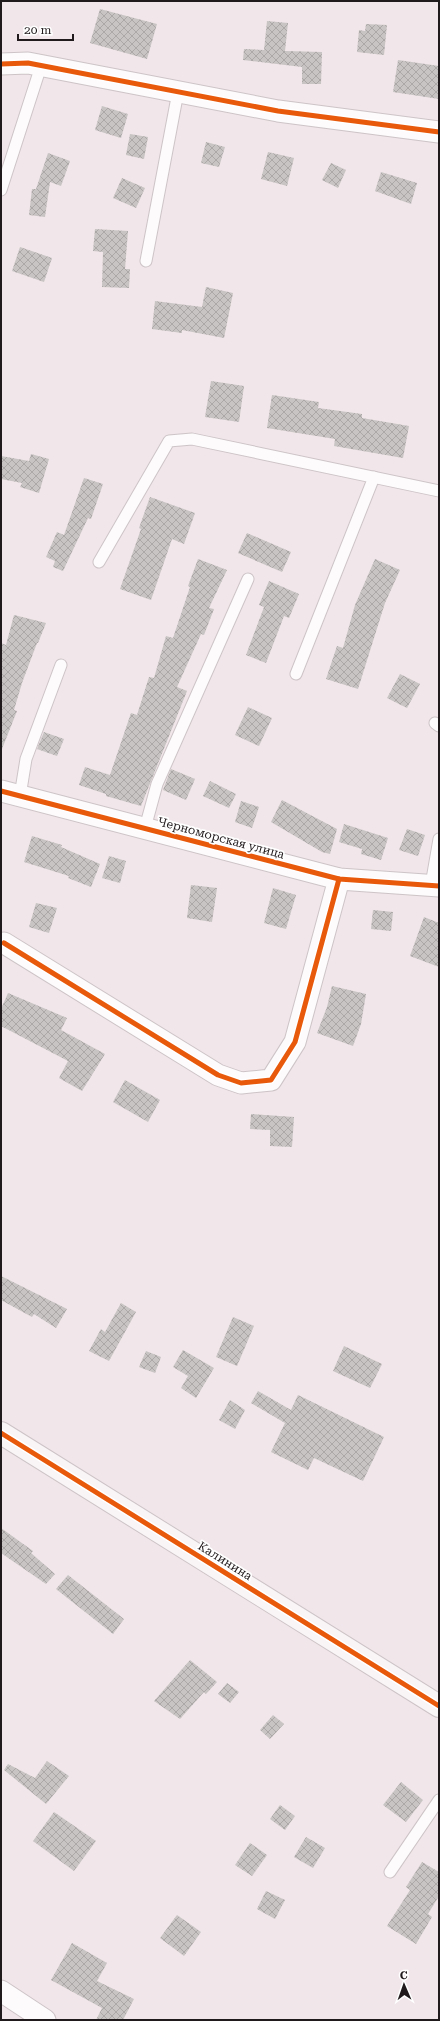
<svg xmlns="http://www.w3.org/2000/svg" width="440" height="2021" font-family="'Roboto Serif',serif">
	<defs>
		<pattern id="building-cross-hatch" width="8" height="8" patternUnits="userSpaceOnUse"><rect width="8" height="8" fill="#c8c4c4"/><path d="M0 0l8 8M0 8l8-8" fill="none" stroke="#aca8a8"/></pattern>
	</defs>
	<rect width="100%" height="100%" fill="#f1e6e9"/>
	<g fill="url(#building-cross-hatch)">
		<path d="M 100,9 L 157,24 L 147,59 L 90,43 Z"/>
		<path d="M 267,21 L 288,23 L 285,51 L 322,52 L 321,84 L 302,84 L 302,67 L 243,60 L 244,49 L 264,50 Z"/>
		<path d="M 366,24 L 387,25 L 384,55 L 357,52 L 359,30 L 365,31 Z"/>
		<path d="M 398,60 L 439,66 L 439,99 L 393,92 Z"/>
		<path d="M 102,106 L 128,114 L 121,138 L 95,130 Z"/>
		<path d="M 130,134 L 148,137 L 144,159 L 126,155 Z"/>
		<path d="M 206,142 L 225,147 L 219,167 L 201,163 Z"/>
		<path d="M 268,152 L 294,158 L 287,186 L 261,179 Z"/>
		<path d="M 48,153 L 70,161 L 61,186 L 50,182 L 45,217 L 29,215 L 32,189 L 36,189 Z"/>
		<path d="M 331,163 L 346,170 L 338,188 L 322,180 Z"/>
		<path d="M 381,172 L 417,183 L 411,204 L 375,191 Z"/>
		<path d="M 122,178 L 145,188 L 136,208 L 113,198 Z"/>
		<path d="M 95,229 L 128,231 L 125,269 L 130,269 L 129,288 L 102,287 L 103,252 L 93,251 Z"/>
		<path d="M 20,247 L 52,258 L 44,282 L 12,271 Z"/>
		<path d="M 206,287 L 233,293 L 224,338 L 182,330 L 182,333 L 152,329 L 155,301 L 202,307 Z"/>
		<path d="M 211,381 L 244,386 L 239,422 L 205,417 Z"/>
		<path d="M 272,395 L 319,402 L 318,408 L 362,414 L 362,418 L 409,426 L 403,458 L 334,446 L 335,439 L 267,428 Z"/>
		<path d="M 31,454 L 49,459 L 39,493 L 20,487 L 22,483 L 1,479 L 1,456 L 29,461 Z"/>
		<path d="M 84,478 L 103,484 L 91,519 L 88,518 L 63,571 L 53,567 L 55,561 L 46,557 L 57,532 L 64,535 Z"/>
		<path d="M 150,497 L 195,513 L 184,544 L 172,539 L 151,600 L 120,589 L 141,529 L 139,528 Z"/>
		<path d="M 247,533 L 291,552 L 282,572 L 238,553 Z"/>
		<path d="M 198,559 L 227,570 L 209,608 L 214,609 L 204,635 L 201,634 L 177,687 L 187,691 L 141,806 L 106,796 L 106,794 L 79,785 L 85,767 L 110,775 L 131,713 L 137,715 L 149,677 L 154,678 L 166,636 L 173,638 L 190,587 L 188,586 Z"/>
		<path d="M 375,559 L 400,570 L 385,603 L 358,689 L 326,679 L 337,646 L 343,648 L 355,605 Z"/>
		<path d="M 269,581 L 299,594 L 289,618 L 284,616 L 266,663 L 246,655 L 264,607 L 259,605 Z"/>
		<path d="M 14,615 L 46,623 L 38,643 L 37,643 L 22,683 L 14,710 L 17,711 L 2,749 L 1,643 L 6,645 Z"/>
		<path d="M 400,674 L 420,684 L 407,708 L 387,698 Z"/>
		<path d="M 248,707 L 272,718 L 259,746 L 235,735 Z"/>
		<path d="M 44,732 L 64,739 L 57,756 L 37,749 Z"/>
		<path d="M 171,769 L 195,779 L 186,800 L 163,790 Z"/>
		<path d="M 210,781 L 236,794 L 229,808 L 203,796 Z"/>
		<path d="M 282,800 L 337,829 L 330,854 L 322,852 L 271,822 Z"/>
		<path d="M 241,801 L 259,807 L 252,828 L 235,822 Z"/>
		<path d="M 344,824 L 388,838 L 381,860 L 361,854 L 362,849 L 339,842 Z"/>
		<path d="M 407,829 L 425,835 L 418,856 L 399,850 Z"/>
		<path d="M 32,836 L 62,845 L 61,847 L 100,864 L 91,887 L 68,878 L 69,876 L 24,862 Z"/>
		<path d="M 109,856 L 126,861 L 120,883 L 102,878 Z"/>
		<path d="M 191,885 L 217,888 L 212,922 L 187,918 Z"/>
		<path d="M 273,888 L 296,895 L 286,929 L 264,923 Z"/>
		<path d="M 36,903 L 57,908 L 49,933 L 29,927 Z"/>
		<path d="M 373,910 L 393,912 L 391,931 L 371,929 Z"/>
		<path d="M 424,917 L 439,923 L 439,967 L 410,956 Z"/>
		<path d="M 332,986 L 366,994 L 361,1024 L 353,1046 L 317,1033 L 327,1007 Z"/>
		<path d="M 8,993 L 67,1018 L 61,1030 L 105,1054 L 82,1091 L 59,1078 L 68,1061 L 1,1026 L 1,1009 Z"/>
		<path d="M 125,1080 L 160,1100 L 148,1122 L 113,1102 Z"/>
		<path d="M 251,1114 L 294,1117 L 292,1147 L 270,1146 L 270,1130 L 250,1129 Z"/>
		<path d="M 1,1276 L 67,1309 L 56,1328 L 34,1314 L 32,1317 L 1,1300 Z"/>
		<path d="M 121,1303 L 136,1312 L 109,1361 L 89,1351 L 101,1329 L 105,1332 Z"/>
		<path d="M 233,1317 L 254,1326 L 237,1366 L 216,1357 Z"/>
		<path d="M 344,1346 L 382,1364 L 370,1388 L 333,1371 Z"/>
		<path d="M 183,1350 L 214,1368 L 196,1398 L 181,1388 L 188,1376 L 173,1367 Z"/>
		<path d="M 146,1351 L 161,1357 L 155,1373 L 139,1367 Z"/>
		<path d="M 258,1391 L 291,1410 L 298,1395 L 384,1437 L 363,1481 L 314,1458 L 308,1470 L 271,1452 L 285,1423 L 251,1403 Z"/>
		<path d="M 230,1400 L 245,1410 L 235,1429 L 219,1420 Z"/>
		<path d="M 1,1528 L 33,1551 L 31,1553 L 55,1574 L 46,1584 L 1,1553 Z"/>
		<path d="M 68,1575 L 124,1619 L 113,1634 L 56,1589 Z"/>
		<path d="M 190,1660 L 217,1682 L 206,1694 L 204,1692 L 180,1719 L 154,1701 Z"/>
		<path d="M 227,1683 L 239,1692 L 230,1703 L 218,1694 Z"/>
		<path d="M 273,1715 L 284,1724 L 270,1739 L 260,1730 Z"/>
		<path d="M 47,1761 L 69,1776 L 46,1804 L 4,1770 L 8,1764 L 35,1778 Z"/>
		<path d="M 401,1782 L 423,1800 L 406,1822 L 383,1805 Z"/>
		<path d="M 280,1805 L 295,1816 L 285,1830 L 270,1819 Z"/>
		<path d="M 54,1812 L 96,1841 L 74,1871 L 33,1841 Z"/>
		<path d="M 306,1837 L 325,1848 L 313,1868 L 294,1857 Z"/>
		<path d="M 250,1843 L 267,1855 L 252,1876 L 235,1865 Z"/>
		<path d="M 422,1862 L 439,1872 L 439,1896 L 428,1914 L 432,1917 L 416,1944 L 387,1926 L 410,1890 L 406,1887 Z"/>
		<path d="M 266,1891 L 285,1900 L 275,1919 L 257,1909 Z"/>
		<path d="M 177,1915 L 201,1932 L 184,1956 L 160,1938 Z"/>
		<path d="M 72,1943 L 107,1963 L 97,1981 L 134,1999 L 123,2020 L 96,2020 L 102,2008 L 51,1980 Z"/>
	</g>
	<g fill="none" stroke-linecap="round" stroke-linejoin="round">
		<g stroke="#cdc4c7" stroke-width="13">
			<g id="lane">
				<path d="M 1,190 L 41,66"/>
				<path d="M 146,261 L 178,92"/>
				<path d="M 99,562 L 169,441 L 192,439 L 439,491"/>
				<path d="M 296,674 L 374,477"/>
				<path d="M 435,723 L 439,726"/>
				<path d="M 20,796 L 26,759 L 61,665"/>
				<path d="M 145,828 L 157,784 L 248,579"/>
				<path d="M 431,885 L 439,839"/>
				<path d="M 390,1872 L 439,1800"/>
			</g>
		</g>
		<g stroke="#cdc4c7" stroke-width="23">
			<g id="street">
				<path d="M 1,64 L 28,63 L 278,111 L 439,132"/>
				<path d="M 1,791 L 339,879 L 439,886"/>
				<path d="M 4,943 L 218,1075 L 241,1083 L 271,1080 L 295,1042 L 339,879"/>
				<path d="M 1,1991 L 45,2020"/>
			</g>
		</g>
		<g stroke="#cdc4c7" stroke-width="24">
			<path id="secondary" d="M 1,1433 L 439,1706"/>
		</g>
		<use href="#lane" stroke="#fdfbfc" stroke-width="11"/>
		<use href="#street" stroke="#fdfbfc" stroke-width="21"/>
		<use href="#secondary" stroke="#f9f4f6" stroke-width="22"/>
		<g stroke="#fff" stroke-width="8">
			<g id="cycleway">
				<path d="M 1,64 L 28,63 L 278,111 L 439,132"/>
				<path d="M 1,791 L 339,879 L 439,886"/>
				<path d="M 4,943 L 218,1075 L 241,1083 L 271,1080 L 295,1042 L 339,879"/>
				<path d="M 1,1433 L 439,1706"/>
			</g>
		</g>
		<use href="#cycleway" stroke="#e8590c" stroke-width="5"/>
	</g>
	<g text-anchor="middle" dominant-baseline="central" stroke-width="3.5" stroke-linejoin="round" paint-order="stroke">
		<g font-size="12" fill="#211a1c" stroke="#fff">
			<text transform="translate(221 838) rotate(15)">Черноморская улица</text>
			<text transform="translate(225 1561) rotate(32)">Калинина</text>
		</g>
	</g>
	<rect width="440" height="2021" fill="none" stroke="#211a1c" stroke-width="4"/>
	<g transform="translate(404 1985) rotate(358)" stroke="#ffffff" stroke-width="3" paint-order="stroke">
	<path d="M0-3L7 15L0 10L-7 15Z" fill="#211a1c"/>
	<text y="-6" font-size="11" font-weight="bold" text-anchor="middle" fill="#211a1c">С</text>
	</g>
	<path d="M18 34v6h55v-6" fill="none" stroke="#211a1c" stroke-width="2"/>
	<text x="24" y="34" font-size="12" fill="#211a1c" stroke="#ffffff" stroke-width="3" paint-order="stroke">20 m</text>
</svg>
